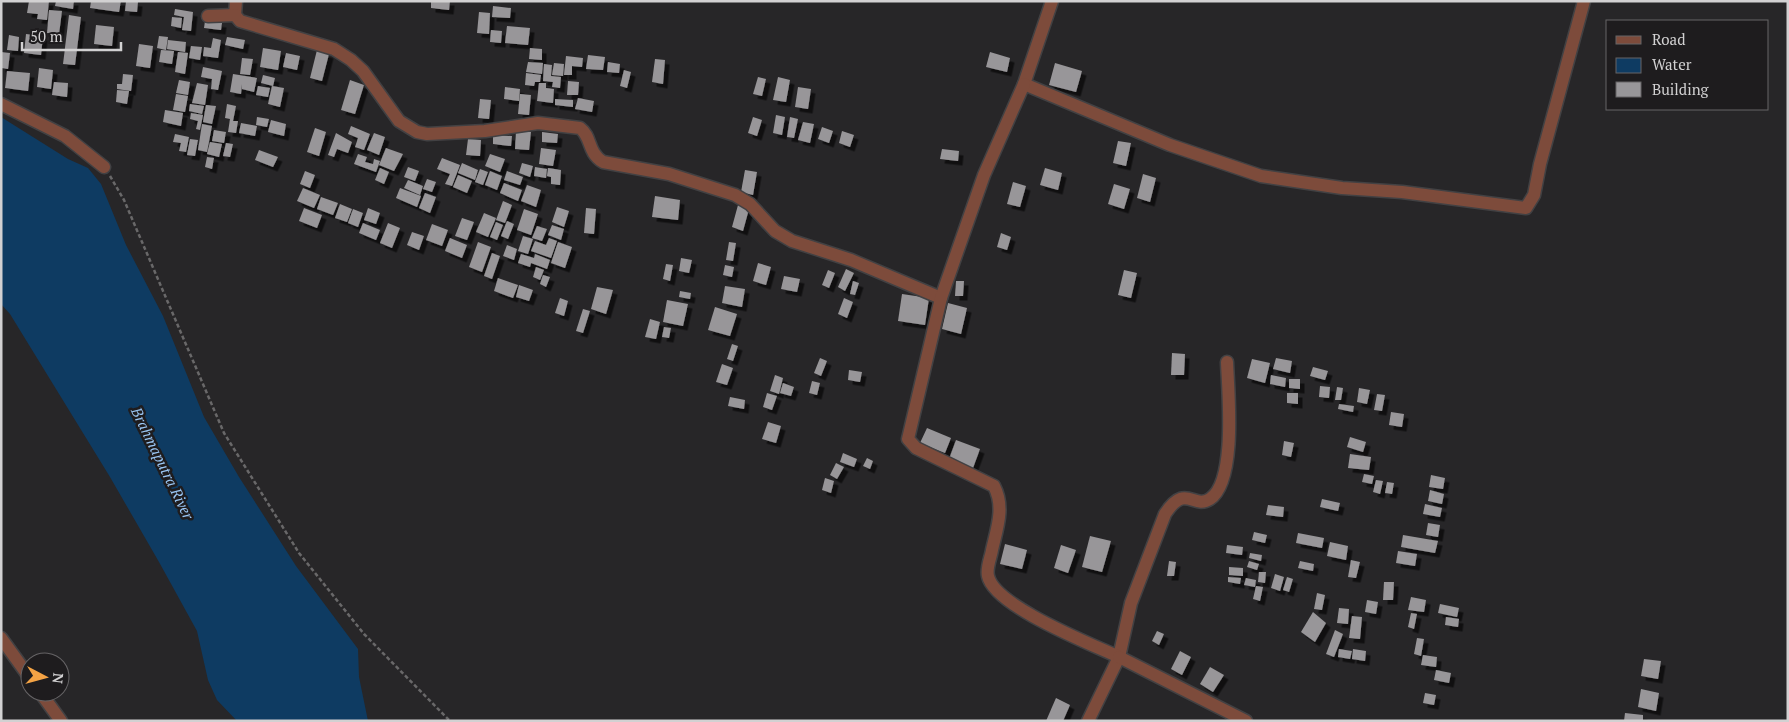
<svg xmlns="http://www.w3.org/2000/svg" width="1789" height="722" font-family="'PT Serif',serif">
	<defs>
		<filter id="shadow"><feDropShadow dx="4.5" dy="4.5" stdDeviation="0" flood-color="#0009"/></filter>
	</defs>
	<rect width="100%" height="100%" fill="#272628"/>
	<path fill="#0e3b62" d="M 1,117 L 68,159 L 88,168 L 101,184 L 126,245 L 163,316 L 204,417 L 239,477 L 296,566 L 358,649 L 359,677 L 368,721 L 237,721 L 217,700 L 208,680 L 197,631 L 159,562 L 110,477 L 10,314 L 1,304 Z"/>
	<g fill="#989699" filter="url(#shadow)">
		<path d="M 29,1 L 49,1 L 47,20 L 37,19 L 38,14 L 27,13 Z"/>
		<path d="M 56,1 L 74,1 L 73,9 L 55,6 Z"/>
		<path d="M 91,1 L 121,1 L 119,12 L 90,8 Z"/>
		<path d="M 126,1 L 138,2 L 137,12 L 125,11 Z"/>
		<path d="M 431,1 L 450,1 L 449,10 L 431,8 Z"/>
		<path d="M 493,6 L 511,8 L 510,18 L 492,17 Z"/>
		<path d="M 175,9 L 193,12 L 191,31 L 182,30 L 184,17 L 174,15 Z"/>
		<path d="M 49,10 L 62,11 L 59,34 L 47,33 Z"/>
		<path d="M 479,12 L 490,13 L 489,34 L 477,33 Z"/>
		<path d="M 69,15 L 81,17 L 75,65 L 63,64 Z"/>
		<path d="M 172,17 L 182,18 L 181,28 L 171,26 Z"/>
		<path d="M 205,21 L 222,23 L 221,30 L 204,28 Z"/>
		<path d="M 96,25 L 114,27 L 112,46 L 94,44 Z"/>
		<path d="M 507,26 L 530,28 L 528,45 L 505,43 Z"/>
		<path d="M 491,30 L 502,31 L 501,43 L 490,42 Z"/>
		<path d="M 26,34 L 43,36 L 41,55 L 24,53 Z"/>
		<path d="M 9,35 L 19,37 L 18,51 L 7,50 Z"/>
		<path d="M 159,36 L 168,37 L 166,50 L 157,48 Z"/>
		<path d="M 227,37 L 245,40 L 243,49 L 225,45 Z"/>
		<path d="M 213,38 L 221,40 L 218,58 L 203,56 L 204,47 L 211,48 Z"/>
		<path d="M 168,40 L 186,42 L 185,52 L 167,49 Z"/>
		<path d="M 139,44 L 153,46 L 150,68 L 136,66 Z"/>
		<path d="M 191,46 L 202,47 L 200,60 L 189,58 Z"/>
		<path d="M 263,48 L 281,51 L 278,70 L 260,67 Z"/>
		<path d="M 530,48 L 542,49 L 542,60 L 529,59 Z"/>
		<path d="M 161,50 L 174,51 L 172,64 L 159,62 Z"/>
		<path d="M 317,50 L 329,54 L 322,81 L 310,78 Z"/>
		<path d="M 1,52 L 10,53 L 8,69 L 1,68 Z"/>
		<path d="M 178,52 L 188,53 L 185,74 L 175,72 Z"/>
		<path d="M 990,52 L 1010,58 L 1007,72 L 986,67 Z"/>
		<path d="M 286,53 L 300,56 L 297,70 L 283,67 Z"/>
		<path d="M 588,55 L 605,57 L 603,70 L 586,69 Z"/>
		<path d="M 566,56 L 583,58 L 582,67 L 572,66 L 572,75 L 564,75 Z"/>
		<path d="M 242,58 L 253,59 L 250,75 L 240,74 Z"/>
		<path d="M 655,59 L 665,60 L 663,84 L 652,82 Z"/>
		<path d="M 528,62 L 543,63 L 542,74 L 526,72 Z"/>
		<path d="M 608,62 L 620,64 L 619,73 L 607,72 Z"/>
		<path d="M 554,63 L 564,64 L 563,76 L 552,75 Z"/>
		<path d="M 1055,63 L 1082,71 L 1076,92 L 1049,85 Z"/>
		<path d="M 544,64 L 552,65 L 551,76 L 561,77 L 560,88 L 552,87 L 553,82 L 543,81 Z"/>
		<path d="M 203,67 L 222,71 L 218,90 L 211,89 L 212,79 L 201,77 Z"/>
		<path d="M 39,68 L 53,70 L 51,89 L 37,87 Z"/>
		<path d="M 624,70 L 631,72 L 627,88 L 620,86 Z"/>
		<path d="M 7,71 L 30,73 L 28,91 L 5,88 Z"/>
		<path d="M 526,73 L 541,75 L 540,82 L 535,82 L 534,86 L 525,85 Z"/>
		<path d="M 123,74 L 133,75 L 131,91 L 117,89 L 117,84 L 122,84 Z"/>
		<path d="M 233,74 L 257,78 L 254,92 L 242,89 L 242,84 L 241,94 L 230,92 Z"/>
		<path d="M 263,75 L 275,78 L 273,86 L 261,83 Z"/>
		<path d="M 758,77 L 766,79 L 762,96 L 753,94 Z"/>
		<path d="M 778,77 L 790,80 L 786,102 L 773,100 Z"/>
		<path d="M 179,80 L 190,82 L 188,95 L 176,93 Z"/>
		<path d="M 350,80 L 364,85 L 355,114 L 341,110 Z"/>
		<path d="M 568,81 L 579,82 L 578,95 L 567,95 Z"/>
		<path d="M 54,82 L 68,83 L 67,97 L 52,95 Z"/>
		<path d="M 197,83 L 208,85 L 205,105 L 192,103 Z"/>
		<path d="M 539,83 L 546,83 L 546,88 L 554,89 L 553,103 L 537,101 Z"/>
		<path d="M 258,86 L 270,88 L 268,97 L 256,95 Z"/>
		<path d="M 272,86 L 284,88 L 280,107 L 268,104 Z"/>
		<path d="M 505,87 L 520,89 L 519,101 L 504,99 Z"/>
		<path d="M 798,87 L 811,89 L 808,109 L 795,107 Z"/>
		<path d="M 117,90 L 129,91 L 127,104 L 116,102 Z"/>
		<path d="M 176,94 L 188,96 L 185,112 L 173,110 Z"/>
		<path d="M 520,94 L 531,95 L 529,115 L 518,114 Z"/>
		<path d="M 578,98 L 594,101 L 592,112 L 575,109 Z"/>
		<path d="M 480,99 L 491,100 L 489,119 L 478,118 Z"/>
		<path d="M 555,99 L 573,100 L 573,107 L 555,105 Z"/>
		<path d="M 190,104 L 204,106 L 202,114 L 189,111 Z"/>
		<path d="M 227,104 L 236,106 L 233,121 L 238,121 L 236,133 L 228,132 L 230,119 L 225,118 Z"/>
		<path d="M 206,105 L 216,106 L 212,124 L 203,122 Z"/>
		<path d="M 165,110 L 183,113 L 181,126 L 163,122 Z"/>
		<path d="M 191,113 L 203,115 L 200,130 L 196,129 L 198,121 L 190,119 Z"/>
		<path d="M 776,115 L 785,117 L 782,135 L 773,133 Z"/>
		<path d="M 257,117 L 269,119 L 267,127 L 256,125 Z"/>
		<path d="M 753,117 L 762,120 L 757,136 L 748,133 Z"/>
		<path d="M 790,117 L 798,119 L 794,138 L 787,137 Z"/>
		<path d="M 271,120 L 286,124 L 284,136 L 268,132 Z"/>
		<path d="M 803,122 L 814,124 L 810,143 L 798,140 Z"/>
		<path d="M 241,123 L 257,126 L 255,136 L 239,133 Z"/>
		<path d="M 202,124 L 212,126 L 207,152 L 198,150 Z"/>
		<path d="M 351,126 L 370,134 L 364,150 L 355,147 L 358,138 L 348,134 Z"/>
		<path d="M 822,127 L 833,131 L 829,143 L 818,139 Z"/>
		<path d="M 315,128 L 326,132 L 319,156 L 307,152 Z"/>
		<path d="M 214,130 L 226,132 L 224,143 L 212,141 Z"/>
		<path d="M 516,131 L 531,132 L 529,150 L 515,149 Z"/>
		<path d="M 842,131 L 854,135 L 850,147 L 839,143 Z"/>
		<path d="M 542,132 L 558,134 L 557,143 L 542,142 Z"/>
		<path d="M 336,133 L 352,142 L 348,153 L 337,149 L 334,157 L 328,155 Z"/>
		<path d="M 374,133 L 385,137 L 379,155 L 367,150 Z"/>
		<path d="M 175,134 L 189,137 L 186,152 L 179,151 L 181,143 L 173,142 Z"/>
		<path d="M 493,135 L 512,136 L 511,146 L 493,144 Z"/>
		<path d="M 190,139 L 198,140 L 195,156 L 187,155 Z"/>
		<path d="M 468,139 L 481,140 L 480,156 L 466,155 Z"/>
		<path d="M 1118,141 L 1131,143 L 1126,166 L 1113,163 Z"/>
		<path d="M 210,142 L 222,144 L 219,157 L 207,154 Z"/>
		<path d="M 226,143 L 233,144 L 230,157 L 223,156 Z"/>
		<path d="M 386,148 L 403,154 L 394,171 L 379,165 Z"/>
		<path d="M 541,148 L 556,150 L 553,166 L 539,164 Z"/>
		<path d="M 942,149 L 959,151 L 958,161 L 940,159 Z"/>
		<path d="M 259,150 L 278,157 L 273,167 L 255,160 Z"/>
		<path d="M 358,154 L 367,157 L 365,162 L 373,164 L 374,159 L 380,161 L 376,172 L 354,164 Z"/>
		<path d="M 490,154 L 505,159 L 500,172 L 485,166 Z"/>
		<path d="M 207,157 L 214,158 L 212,169 L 205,167 Z"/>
		<path d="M 442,158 L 460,165 L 452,186 L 445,184 L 450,174 L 437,169 Z"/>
		<path d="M 462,163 L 478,170 L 475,180 L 458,173 Z"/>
		<path d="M 522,163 L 533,166 L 530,177 L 519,173 Z"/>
		<path d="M 408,167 L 419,171 L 415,181 L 404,177 Z"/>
		<path d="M 535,167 L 547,169 L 546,178 L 534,176 Z"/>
		<path d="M 380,168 L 389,172 L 384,184 L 375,180 Z"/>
		<path d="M 548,168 L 561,170 L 560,185 L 551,184 L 551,177 L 547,176 Z"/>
		<path d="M 1045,168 L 1062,173 L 1058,190 L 1040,185 Z"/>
		<path d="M 480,169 L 488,172 L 483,185 L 475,182 Z"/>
		<path d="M 745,170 L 757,172 L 753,195 L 741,192 Z"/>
		<path d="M 305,171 L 315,175 L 310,188 L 300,184 Z"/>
		<path d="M 490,171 L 502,176 L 497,190 L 485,185 Z"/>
		<path d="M 507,171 L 523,177 L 520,185 L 504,180 Z"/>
		<path d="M 1143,174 L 1156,178 L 1150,202 L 1137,198 Z"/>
		<path d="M 458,175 L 472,181 L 467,193 L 453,187 Z"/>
		<path d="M 427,179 L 436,182 L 432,192 L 423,189 Z"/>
		<path d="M 408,180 L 423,186 L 420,195 L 404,188 Z"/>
		<path d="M 1013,182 L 1026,186 L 1020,207 L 1007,204 Z"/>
		<path d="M 504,183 L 522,190 L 518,201 L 500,193 Z"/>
		<path d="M 1114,184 L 1130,189 L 1124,209 L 1108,204 Z"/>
		<path d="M 527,185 L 541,190 L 536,207 L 521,201 Z"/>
		<path d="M 303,188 L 320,195 L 314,208 L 297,201 Z"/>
		<path d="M 400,188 L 421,196 L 417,207 L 396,198 Z"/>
		<path d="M 425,193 L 436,197 L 430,213 L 419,208 Z"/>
		<path d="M 655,196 L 680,200 L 678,220 L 652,217 Z"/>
		<path d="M 321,197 L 338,203 L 333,215 L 317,209 Z"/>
		<path d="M 503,201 L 512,205 L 505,223 L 496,220 Z"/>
		<path d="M 340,204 L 352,209 L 347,222 L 335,218 Z"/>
		<path d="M 738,205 L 749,209 L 743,231 L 732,227 Z"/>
		<path d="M 557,207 L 569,211 L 564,227 L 552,222 Z"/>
		<path d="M 304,208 L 322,215 L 317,228 L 299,221 Z"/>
		<path d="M 368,208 L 380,213 L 376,224 L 364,220 Z"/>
		<path d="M 586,208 L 596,209 L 594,234 L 584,233 Z"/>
		<path d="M 353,209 L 363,213 L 358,227 L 348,223 Z"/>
		<path d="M 524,209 L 538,214 L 531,235 L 517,230 Z"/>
		<path d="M 484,213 L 496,218 L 488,237 L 476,232 Z"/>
		<path d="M 462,218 L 474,222 L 467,240 L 455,236 Z"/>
		<path d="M 507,221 L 514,224 L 508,239 L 501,236 Z"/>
		<path d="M 496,222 L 503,225 L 497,240 L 490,237 Z"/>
		<path d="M 363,223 L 380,230 L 376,240 L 359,233 Z"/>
		<path d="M 388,223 L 400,228 L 392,248 L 380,243 Z"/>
		<path d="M 432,224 L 448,230 L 442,246 L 426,240 Z"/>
		<path d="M 552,225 L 564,229 L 561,240 L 548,235 Z"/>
		<path d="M 537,226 L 547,229 L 542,241 L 532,238 Z"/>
		<path d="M 412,232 L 424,236 L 419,250 L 407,245 Z"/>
		<path d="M 1001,233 L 1011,237 L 1007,250 L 997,247 Z"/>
		<path d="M 523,236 L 533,239 L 528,254 L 518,251 Z"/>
		<path d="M 450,238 L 467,245 L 462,258 L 445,251 Z"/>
		<path d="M 549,238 L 557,241 L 551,258 L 531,251 L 535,241 L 546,245 Z"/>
		<path d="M 478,242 L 491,247 L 482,272 L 469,267 Z"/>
		<path d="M 558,242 L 572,247 L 565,268 L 551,263 Z"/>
		<path d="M 729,242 L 736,243 L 733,261 L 726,260 Z"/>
		<path d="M 507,245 L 517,249 L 514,260 L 503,256 Z"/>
		<path d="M 492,253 L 500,256 L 492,279 L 484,276 Z"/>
		<path d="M 521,254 L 534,258 L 535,254 L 550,260 L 547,269 L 531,263 L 530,267 L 518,263 Z"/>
		<path d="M 681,258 L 692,260 L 689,273 L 679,271 Z"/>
		<path d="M 758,263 L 771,267 L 766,285 L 753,281 Z"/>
		<path d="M 666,264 L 673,265 L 670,281 L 663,279 Z"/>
		<path d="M 725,265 L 734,267 L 732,277 L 723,275 Z"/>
		<path d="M 536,267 L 544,270 L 540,280 L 533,277 Z"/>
		<path d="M 846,269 L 854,273 L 845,291 L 838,287 Z"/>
		<path d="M 828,270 L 835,273 L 829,288 L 822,285 Z"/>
		<path d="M 1124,270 L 1137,273 L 1131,298 L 1118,295 Z"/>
		<path d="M 543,275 L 550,277 L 546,287 L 540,284 Z"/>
		<path d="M 784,276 L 800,279 L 797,292 L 781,289 Z"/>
		<path d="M 498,278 L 518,285 L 513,298 L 494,291 Z"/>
		<path d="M 853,281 L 859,283 L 855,295 L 850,294 Z"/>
		<path d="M 956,281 L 964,281 L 963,296 L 955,296 Z"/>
		<path d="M 519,285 L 533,290 L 529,301 L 516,297 Z"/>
		<path d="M 725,286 L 745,289 L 742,307 L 722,303 Z"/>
		<path d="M 597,287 L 613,290 L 606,314 L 591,309 Z"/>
		<path d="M 680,291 L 691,293 L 690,299 L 679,297 Z"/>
		<path d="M 902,294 L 929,298 L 925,325 L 898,321 Z"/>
		<path d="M 560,298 L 568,301 L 564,316 L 555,313 Z"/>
		<path d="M 844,298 L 853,302 L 847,318 L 838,314 Z"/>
		<path d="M 667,300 L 688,304 L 683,326 L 663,322 Z"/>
		<path d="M 948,303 L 967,308 L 961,334 L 942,329 Z"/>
		<path d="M 715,307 L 737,314 L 730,336 L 708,330 Z"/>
		<path d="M 583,309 L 590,311 L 583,333 L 576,331 Z"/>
		<path d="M 650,319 L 660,322 L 656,339 L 645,337 Z"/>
		<path d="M 664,327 L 671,328 L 669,338 L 662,337 Z"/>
		<path d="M 732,344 L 738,346 L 733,361 L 727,359 Z"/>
		<path d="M 1172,353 L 1185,354 L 1184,375 L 1171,375 Z"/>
		<path d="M 820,358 L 827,361 L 821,376 L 814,373 Z"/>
		<path d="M 1276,358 L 1292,361 L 1290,373 L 1273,369 Z"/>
		<path d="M 1252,359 L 1270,363 L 1265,383 L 1247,378 Z"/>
		<path d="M 722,364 L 733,368 L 727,385 L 716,382 Z"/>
		<path d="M 1313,367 L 1328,371 L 1325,380 L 1310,376 Z"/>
		<path d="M 849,370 L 862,372 L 860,382 L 848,380 Z"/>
		<path d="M 775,375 L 783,378 L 779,394 L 770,391 Z"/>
		<path d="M 1271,375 L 1286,378 L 1285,387 L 1270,384 Z"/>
		<path d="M 1289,379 L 1300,379 L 1300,389 L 1289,388 Z"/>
		<path d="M 812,381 L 820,383 L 817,395 L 809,393 Z"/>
		<path d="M 783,383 L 794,387 L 791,396 L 780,393 Z"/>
		<path d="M 1320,386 L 1330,387 L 1329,398 L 1319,397 Z"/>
		<path d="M 1337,387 L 1343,388 L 1341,400 L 1335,400 Z"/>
		<path d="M 1359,388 L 1370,390 L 1367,404 L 1357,402 Z"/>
		<path d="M 767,393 L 777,396 L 772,410 L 763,407 Z"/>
		<path d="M 1287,393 L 1298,393 L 1298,404 L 1287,403 Z"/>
		<path d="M 1377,394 L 1385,395 L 1382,411 L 1374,410 Z"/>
		<path d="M 730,397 L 745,400 L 744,409 L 728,406 Z"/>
		<path d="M 1339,404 L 1354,406 L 1353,412 L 1338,409 Z"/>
		<path d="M 1391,412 L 1404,414 L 1402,427 L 1389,425 Z"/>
		<path d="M 768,422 L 781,426 L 776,443 L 762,439 Z"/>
		<path d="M 927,428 L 951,438 L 945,453 L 920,443 Z"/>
		<path d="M 1350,437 L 1366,442 L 1363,452 L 1347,447 Z"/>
		<path d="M 956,440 L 980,449 L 973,468 L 949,459 Z"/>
		<path d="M 1284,441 L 1294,443 L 1291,457 L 1282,455 Z"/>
		<path d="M 843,453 L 857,459 L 854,467 L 840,462 Z"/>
		<path d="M 1350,454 L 1371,457 L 1369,470 L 1348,468 Z"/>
		<path d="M 867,458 L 873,461 L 870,469 L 863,466 Z"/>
		<path d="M 836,463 L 844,467 L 837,479 L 830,475 Z"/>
		<path d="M 1364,474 L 1374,476 L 1372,484 L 1362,482 Z"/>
		<path d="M 1431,475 L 1445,478 L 1443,489 L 1429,487 Z"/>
		<path d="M 825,478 L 834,481 L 831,493 L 822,490 Z"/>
		<path d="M 1376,480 L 1383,481 L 1380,494 L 1373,492 Z"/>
		<path d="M 1387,482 L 1394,483 L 1392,494 L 1385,493 Z"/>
		<path d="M 1430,490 L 1444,494 L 1442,504 L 1428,501 Z"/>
		<path d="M 1322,499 L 1340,503 L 1338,511 L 1320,507 Z"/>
		<path d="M 1425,504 L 1442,508 L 1440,517 L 1423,514 Z"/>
		<path d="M 1268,505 L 1284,507 L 1283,517 L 1266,515 Z"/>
		<path d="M 1428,523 L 1440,525 L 1438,537 L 1426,535 Z"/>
		<path d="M 1254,532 L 1267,535 L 1265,543 L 1252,540 Z"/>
		<path d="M 1298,533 L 1324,538 L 1322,548 L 1296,543 Z"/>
		<path d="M 1403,535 L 1438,541 L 1435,553 L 1401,547 Z"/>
		<path d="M 1090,536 L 1111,541 L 1102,572 L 1082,567 Z"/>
		<path d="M 1330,542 L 1348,546 L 1346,560 L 1327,556 Z"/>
		<path d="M 1005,544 L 1027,550 L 1022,569 L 1000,564 Z"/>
		<path d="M 1061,545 L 1076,550 L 1068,573 L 1054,568 Z"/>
		<path d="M 1227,545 L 1243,547 L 1242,555 L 1226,553 Z"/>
		<path d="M 1398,551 L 1417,554 L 1415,566 L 1396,563 Z"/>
		<path d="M 1250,553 L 1262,555 L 1261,561 L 1249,558 Z"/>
		<path d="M 1351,560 L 1360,562 L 1356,578 L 1348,577 Z"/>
		<path d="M 1169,561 L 1176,562 L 1174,576 L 1167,576 Z"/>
		<path d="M 1249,561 L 1259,564 L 1257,570 L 1247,567 Z"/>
		<path d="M 1300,561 L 1314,564 L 1313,571 L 1298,568 Z"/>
		<path d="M 1229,567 L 1243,568 L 1243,576 L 1229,575 Z"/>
		<path d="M 1259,572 L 1266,572 L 1265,583 L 1258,582 Z"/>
		<path d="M 1275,574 L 1284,577 L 1280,591 L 1271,588 Z"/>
		<path d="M 1228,577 L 1241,578 L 1240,584 L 1228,582 Z"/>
		<path d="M 1287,577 L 1293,579 L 1289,592 L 1283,590 Z"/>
		<path d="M 1246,578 L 1256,580 L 1255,587 L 1244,585 Z"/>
		<path d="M 1384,582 L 1394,582 L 1393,600 L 1383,600 Z"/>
		<path d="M 1256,586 L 1263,587 L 1260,601 L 1253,599 Z"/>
		<path d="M 1317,593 L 1325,595 L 1322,610 L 1314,609 Z"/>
		<path d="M 1411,597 L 1426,600 L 1424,612 L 1408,610 Z"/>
		<path d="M 1367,600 L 1378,602 L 1376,614 L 1365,612 Z"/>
		<path d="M 1440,604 L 1459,608 L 1457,617 L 1438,613 Z"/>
		<path d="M 1339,608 L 1349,609 L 1348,624 L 1337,623 Z"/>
		<path d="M 1313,612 L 1326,623 L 1315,642 L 1301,632 Z"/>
		<path d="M 1411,613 L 1417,614 L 1414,629 L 1408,627 Z"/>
		<path d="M 1352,616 L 1362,617 L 1360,639 L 1349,638 Z"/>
		<path d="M 1446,617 L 1459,619 L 1458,627 L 1445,625 Z"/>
		<path d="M 1335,630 L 1343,634 L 1334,657 L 1326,654 Z"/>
		<path d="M 1157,631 L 1164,634 L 1159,645 L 1152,641 Z"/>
		<path d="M 1417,638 L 1424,639 L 1421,656 L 1414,654 Z"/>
		<path d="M 1339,649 L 1352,651 L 1350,659 L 1338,657 Z"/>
		<path d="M 1353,649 L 1366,651 L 1365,661 L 1352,659 Z"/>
		<path d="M 1180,651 L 1191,657 L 1182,675 L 1171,669 Z"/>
		<path d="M 1423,655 L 1437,657 L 1436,667 L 1421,665 Z"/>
		<path d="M 1644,659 L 1661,661 L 1658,679 L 1641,676 Z"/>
		<path d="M 1210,667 L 1224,675 L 1213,692 L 1200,684 Z"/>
		<path d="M 1436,670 L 1451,673 L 1449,683 L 1434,680 Z"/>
		<path d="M 1641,689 L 1659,693 L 1656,711 L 1638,707 Z"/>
		<path d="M 1425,693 L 1436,695 L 1434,705 L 1423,703 Z"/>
		<path d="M 1056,698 L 1070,705 L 1063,721 L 1046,721 Z"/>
		<path d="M 1625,713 L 1643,715 L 1643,721 L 1624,721 Z"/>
	</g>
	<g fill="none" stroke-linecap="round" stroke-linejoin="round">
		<g stroke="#424143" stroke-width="15">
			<g id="minor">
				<path d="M 236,1 L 235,15 L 240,21 L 334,49 L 351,60 L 363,71 L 399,121 L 417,132 L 427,134 L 485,131 L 538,123 L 580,128 C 592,137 587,152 603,162 L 669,174 L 735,195 L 750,204 L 775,231 L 792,241 L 851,260 L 941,298"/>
				<path d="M 1052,1 L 1024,84 L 1170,145 L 1261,176 L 1342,188 L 1402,192 L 1526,208 L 1534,195 L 1540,164 L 1584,1"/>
				<path d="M 208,16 L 235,15"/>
				<path d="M 1,104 L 65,136 L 104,167"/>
				<path d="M 1,638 L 30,678"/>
				<path d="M 1119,657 L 1131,603 L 1165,514 C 1186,482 1193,510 1210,499 C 1237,481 1228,391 1227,362"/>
				<path d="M 40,692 L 61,721"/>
			</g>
		</g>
		<g stroke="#424143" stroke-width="15">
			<g id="tertiary">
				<path d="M 1024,84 L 984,175 L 941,298 L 908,439 L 916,448 L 994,486 C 1005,507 997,528 992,550 C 991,557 986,568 988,576 C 994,606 1091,644 1119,657 L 1088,721"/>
				<path d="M 1119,657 L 1246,721"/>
			</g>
		</g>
		<path stroke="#696869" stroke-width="2.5" stroke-dasharray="4 2.5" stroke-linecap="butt" d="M 110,176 L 124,200 L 224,433 L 299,553 L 364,634 L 450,721"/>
		<use href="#minor" stroke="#7d4b3b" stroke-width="12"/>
		<use href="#tertiary" stroke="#7d4b3b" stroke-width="12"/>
	</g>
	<g text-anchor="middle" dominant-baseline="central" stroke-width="5" stroke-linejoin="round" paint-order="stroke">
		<g font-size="15" font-style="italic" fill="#9ac6f4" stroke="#1e1c1e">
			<text transform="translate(163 463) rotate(64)">Brahmaputra River</text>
		</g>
	</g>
	<rect width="1789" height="722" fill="none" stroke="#d2d1d2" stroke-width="5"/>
	<rect x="1606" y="20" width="162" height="90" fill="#1e1c1e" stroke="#666466"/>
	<rect x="1616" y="36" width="25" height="8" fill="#7d4b3b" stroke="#666466"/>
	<text x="1652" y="45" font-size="15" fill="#d2d1d2">Road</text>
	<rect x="1616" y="58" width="25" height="15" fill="#0e3b62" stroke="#666466"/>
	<text x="1652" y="70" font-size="15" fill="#d2d1d2">Water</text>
	<rect x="1616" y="82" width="25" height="15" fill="#989699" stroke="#666466"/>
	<text x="1652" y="95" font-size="15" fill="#d2d1d2">Building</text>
	<g transform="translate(45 677) rotate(96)"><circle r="24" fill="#1e1c1e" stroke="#666466"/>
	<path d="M0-4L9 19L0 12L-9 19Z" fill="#f4a345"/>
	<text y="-8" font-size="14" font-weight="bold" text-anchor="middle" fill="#d2d1d2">N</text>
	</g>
	<path d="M22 42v8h99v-8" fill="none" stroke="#d2d1d2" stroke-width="2.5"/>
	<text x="30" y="42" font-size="15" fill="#d2d1d2" stroke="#1e1c1e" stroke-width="4" paint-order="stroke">50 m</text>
</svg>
